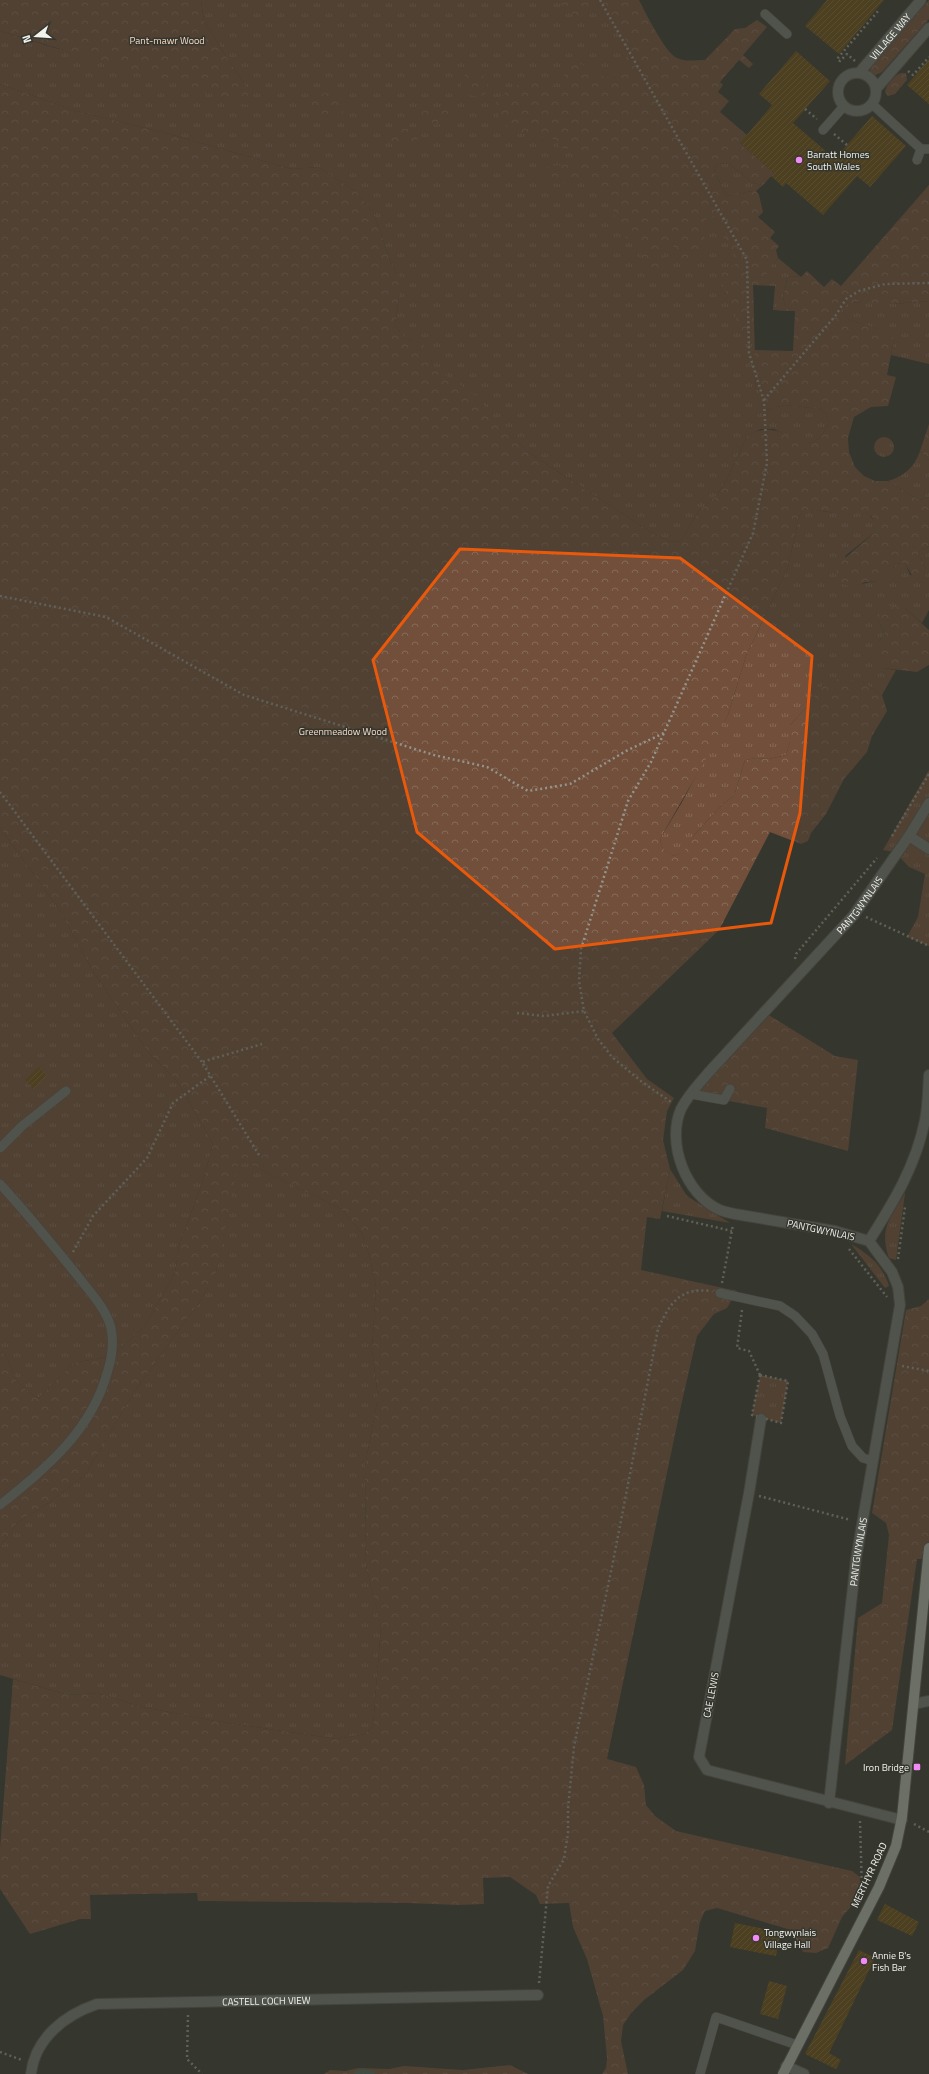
<svg xmlns="http://www.w3.org/2000/svg" width="929" height="2074" font-family="'Titillium Web',sans-serif">
	<defs>
		<pattern id="grass-tufts" width="24" height="20" patternUnits="userSpaceOnUse"><rect width="24" height="20" fill="#724f3a"/><path d="M3 7l-1-3M5 7V3M7 7l1-3M15 17l-1-3M17 17v-4M19 17l1-3" fill="none" stroke="#876957"/></pattern>
		<pattern id="forest-crowns" width="20" height="18" patternUnits="userSpaceOnUse"><rect width="20" height="18" fill="#724f3a"/><path d="M2 6a3 3 0 1 1 6 0M12 15a3 3 0 1 1 6 0" fill="none" stroke="#876957"/></pattern>
		<pattern id="building-hatch" width="6" height="6" patternUnits="userSpaceOnUse"><rect width="6" height="6" fill="#694d13"/><path d="M-1 1l2-2M0 6l6-6M5 7l2-2" fill="none" stroke="#7f6736"/></pattern>
	</defs>
	<rect width="100%" height="100%" fill="#35362e"/>
	<g fill="url(#grass-tufts)">
		<path d="M 201,0 L 615,0 L 767,271 L 778,258 L 801,277 L 792,276 L 787,279 L 783,297 L 786,311 L 773,310 L 775,286 L 753,285 L 756,394 L 767,410 L 785,405 L 820,409 L 827,415 L 829,423 L 822,436 L 811,443 L 799,441 L 774,429 L 761,429 L 747,436 L 727,479 L 717,495 L 698,512 L 681,541 L 672,542 L 657,536 L 531,454 L 433,366 C 427,346 424,344 404,338 L 395,324 L 399,297 L 399,277 L 390,261 L 381,233 L 373,213 L 358,193 L 318,167 L 292,169 L 166,133 L 76,111 L 0,84 L 0,31 L 55,48 L 245,85 L 204,22 Z"/>
		<path d="M 728,163 L 753,183 L 763,185 L 756,191 C 745,190 736,197 726,195 L 714,171 L 717,164 Z"/>
		<path d="M 877,301 L 894,304 L 929,301 L 929,364 L 891,355 L 894,340 L 881,330 L 849,320 L 843,312 L 845,305 L 848,303 Z"/>
		<circle cx="884" cy="447" r="10"/>
		<path d="M 920,451 L 929,460 L 929,497 L 919,500 L 888,481 C 904,476 914,468 920,451 Z"/>
		<path d="M 815,510 L 849,515 L 860,511 L 869,514 L 875,522 L 875,532 L 845,556 L 855,586 C 875,579 884,585 896,564 L 901,563 L 906,565 L 910,575 L 926,574 L 926,568 L 918,554 L 921,550 L 929,546 L 929,610 L 922,623 L 905,608 L 878,620 L 885,634 L 879,641 L 883,668 L 896,670 L 882,695 L 862,682 L 806,708 L 790,725 L 790,742 L 786,755 L 769,759 L 756,758 L 745,760 L 734,796 L 724,803 L 695,834 L 685,851 L 674,856 C 665,853 659,847 661,837 L 681,804 L 728,715 L 746,656 L 788,567 L 799,516 L 805,511 Z"/>
		<path d="M 929,770 L 929,946 L 907,937 L 918,917 L 925,874 L 909,867 L 895,852 L 883,850 Z"/>
		<path d="M 0,828 L 59,909 L 94,973 L 149,1053 L 177,1081 L 213,1144 L 202,1184 L 179,1245 L 175,1273 L 145,1326 L 112,1356 L 73,1363 L 38,1399 L 17,1382 L 5,1354 L 0,1352 Z"/>
		<path d="M 238,1158 L 341,1209 L 361,1232 L 370,1258 L 376,1287 L 372,1350 L 378,1397 L 365,1466 L 366,1566 L 381,1626 L 373,1726 L 365,1734 L 337,1739 L 215,1721 L 138,1706 L 98,1693 L 68,1695 L 0,1675 L 0,1548 L 17,1523 L 50,1502 L 85,1475 L 136,1389 L 201,1300 L 216,1272 Z"/>
		<path d="M 670,1169 L 687,1196 L 730,1223 L 662,1211 Z"/>
		<path d="M 905,1193 L 896,1260 L 889,1258 C 879,1228 890,1219 905,1193 Z"/>
		<path d="M 851,1244 C 869,1254 883,1266 889,1286 L 885,1288 Z"/>
		<path d="M 760,1375 L 788,1381 L 781,1423 L 752,1415 Z"/>
	</g>
	<g fill="url(#forest-crowns)">
		<path d="M 0,0 L 201,0 L 204,22 L 245,85 L 251,106 L 0,31 Z"/>
		<path d="M 558,0 L 639,0 C 645,12 666,54 677,58 C 685,62 696,60 705,60 L 735,29 L 745,28 L 757,20 L 767,27 L 743,55 L 753,64 L 749,68 L 739,60 L 720,82 L 723,85 L 718,92 L 729,101 L 720,112 L 747,135 L 740,143 L 774,173 L 763,185 L 753,183 L 728,163 L 717,164 L 714,171 L 726,195 C 736,197 745,190 756,191 L 759,195 L 763,212 L 758,217 L 775,232 L 770,238 L 779,246 L 776,250 L 778,258 L 767,272 L 766,285 L 753,285 L 754,335 L 741,333 L 729,297 L 722,284 L 722,273 L 737,263 L 738,259 L 724,238 L 716,219 L 713,216 L 706,219 C 698,240 715,245 693,257 C 687,260 685,261 678,259 L 677,252 L 673,246 L 666,245 L 662,250 L 663,257 L 658,270 L 651,273 C 639,267 643,257 638,247 C 634,240 626,240 622,233 C 611,218 616,193 594,184 C 578,178 561,187 545,182 L 541,174 L 545,168 C 557,164 570,166 582,160 L 581,154 L 577,149 L 560,148 L 555,139 C 544,140 542,134 534,133 C 531,133 528,134 524,134 C 509,132 496,118 495,104 C 507,87 519,85 536,75 C 545,78 548,85 557,88 L 563,85 L 565,69 C 581,55 587,71 599,75 C 602,77 607,77 611,78 L 625,64 L 628,46 L 624,36 L 595,6 L 586,7 L 581,16 C 570,14 564,9 558,0 Z"/>
		<path d="M 929,0 L 929,19 L 882,72 L 876,75 L 871,74 L 870,70 L 872,64 Z"/>
		<path d="M 473,73 L 482,74 L 487,82 L 488,90 C 480,102 469,96 461,88 L 461,81 L 465,75 Z"/>
		<path d="M 901,73 L 906,73 L 907,80 L 895,94 L 888,96 L 885,92 C 886,85 895,75 901,73 Z"/>
		<path d="M 0,84 L 76,111 L 166,133 L 292,169 L 318,167 L 358,193 L 373,213 L 381,233 L 390,261 L 399,277 L 399,297 L 395,324 L 404,338 L 422,343 L 429,353 L 433,366 L 475,395 L 504,429 L 531,454 L 657,536 L 672,542 L 681,541 L 698,512 L 717,495 L 727,479 L 747,436 C 772,420 786,438 811,443 L 822,436 L 829,423 L 827,415 L 820,409 L 785,405 L 767,410 L 760,404 L 756,394 L 754,350 L 793,351 L 795,311 L 786,311 L 783,297 L 787,279 L 792,276 L 801,277 L 807,271 L 824,287 L 832,279 L 841,286 L 929,185 L 929,301 L 894,304 L 856,302 L 845,305 L 843,312 L 849,320 L 889,332 L 894,340 L 887,375 L 896,377 L 888,406 L 871,407 L 854,417 L 848,438 L 849,452 L 855,467 L 864,476 L 875,481 L 888,481 L 919,500 L 929,497 L 929,546 L 921,550 L 918,554 L 926,568 L 926,574 L 914,579 L 906,565 L 901,563 L 896,564 C 893,568 891,574 887,577 C 880,582 874,581 866,582 C 862,583 859,586 854,586 C 840,587 834,577 837,565 L 875,532 C 875,525 875,517 868,514 C 859,510 855,516 847,515 C 831,514 813,505 799,516 L 788,567 L 746,656 L 728,715 L 707,757 L 661,837 C 659,847 665,852 674,856 L 684,851 L 695,834 L 724,803 L 734,796 L 745,760 L 756,758 L 769,759 L 786,755 L 790,742 L 790,725 L 806,708 L 823,684 L 841,678 L 862,682 L 882,695 L 887,711 L 872,736 L 867,752 L 844,779 L 826,814 L 811,833 L 808,841 L 801,844 L 770,832 L 719,930 L 612,1033 L 647,1079 L 674,1098 L 667,1111 L 663,1140 L 670,1169 L 660,1219 L 647,1217 L 641,1270 L 737,1291 L 727,1308 L 714,1314 L 697,1336 L 681,1406 L 607,1759 L 636,1767 L 644,1785 L 646,1805 L 655,1816 L 676,1831 L 852,1871 L 860,1877 L 860,1896 L 842,1917 L 828,1948 L 816,1953 L 803,1952 L 791,1930 L 717,1908 L 705,1911 L 700,1922 L 695,1951 L 683,1970 L 644,2000 L 632,2012 L 623,2025 L 621,2041 L 628,2074 L 602,2074 L 606,2068 L 607,2058 L 603,2016 L 587,1959 L 573,1927 L 569,1903 L 540,1904 L 536,1895 L 510,1877 L 483,1878 L 484,1904 L 458,1905 L 407,1903 L 198,1901 L 197,1893 L 90,1895 L 91,1919 L 80,1919 L 30,1934 L 0,1889 L 0,1848 L 13,1679 L 68,1695 L 98,1693 L 138,1706 L 215,1721 L 337,1739 L 365,1734 L 373,1726 L 381,1627 L 366,1566 L 365,1466 L 378,1397 L 372,1350 L 376,1287 L 370,1258 L 361,1232 L 341,1209 L 239,1159 L 216,1273 L 201,1300 L 136,1389 L 85,1475 L 50,1502 L 17,1523 L 0,1548 L 0,1352 L 5,1354 L 17,1382 L 38,1399 L 73,1363 L 112,1356 L 145,1326 L 175,1273 L 179,1245 L 202,1184 L 213,1144 L 177,1081 L 149,1053 L 94,973 L 59,909 L 0,828 Z"/>
		<path d="M 325,93 C 336,94 341,96 345,107 L 341,117 L 329,121 L 320,120 L 311,108 L 310,101 L 316,96 Z"/>
		<path d="M 440,107 L 452,107 L 458,111 L 459,115 L 453,120 L 426,124 L 421,118 L 422,112 L 429,109 Z"/>
		<path d="M 395,129 L 412,129 L 417,137 L 418,144 L 414,149 L 402,146 L 387,138 L 388,132 Z"/>
		<path d="M 929,424 L 929,460 L 920,451 Z"/>
		<path d="M 894,606 L 905,608 L 929,630 L 929,665 L 917,672 L 883,668 L 876,655 L 879,641 L 885,634 L 878,620 L 882,608 Z"/>
		<path d="M 764,1012 L 835,1056 L 858,1060 L 848,1151 L 765,1128 L 767,1108 L 691,1094 Z"/>
		<path d="M 929,1299 L 929,1559 L 917,1559 L 892,1730 L 845,1765 L 858,1618 L 882,1603 L 889,1535 L 886,1523 L 872,1513 L 906,1310 L 921,1306 Z"/>
		<path d="M 510,2065 L 528,2074 L 324,2074 L 330,2070 L 345,2071 L 359,2068 L 389,2069 L 404,2066 L 463,2070 Z"/>
	</g>
	<g fill="none" stroke-linecap="round" stroke-linejoin="round">
		<path stroke="#4b675d" stroke-width="4.5" d="M 356,2074 L 363,2071 L 373,2074"/>
	</g>
	<g fill="url(#building-hatch)">
		<path d="M 827,0 L 884,0 L 839,54 L 805,26 Z"/>
		<path d="M 796,51 L 830,81 L 793,123 L 835,159 L 872,116 L 906,146 L 870,187 L 857,176 L 823,215 L 786,183 L 783,187 L 771,176 L 774,173 L 740,143 L 772,105 L 759,94 Z"/>
		<path d="M 929,59 L 929,104 L 907,85 Z"/>
		<path d="M 39,1067 L 47,1076 L 33,1089 L 25,1080 Z"/>
		<path d="M 885,1904 L 919,1922 L 912,1936 L 877,1920 Z"/>
		<path d="M 735,1923 L 781,1932 L 776,1956 L 730,1947 Z"/>
		<path d="M 859,1950 L 875,1958 L 829,2053 L 841,2060 L 836,2069 L 805,2054 Z"/>
		<path d="M 769,1981 L 787,1986 L 778,2019 L 760,2014 Z"/>
	</g>
	<g fill="none" stroke-linecap="round" stroke-linejoin="round">
		<g stroke="#53544d" stroke-width="10">
			<g id="lane">
				<path d="M 765,14 L 787,34"/>
				<path d="M 872,104 L 921,149 L 929,149"/>
				<path d="M 823,130 L 844,106"/>
				<path d="M 917,160 L 921,149"/>
				<path d="M 691,1094 L 724,1100 L 730,1089"/>
				<path d="M 0,1148 L 22,1126 L 66,1091"/>
				<path d="M 0,1184 C 27,1213 52,1244 77,1275 C 89,1291 106,1308 111,1328 C 114,1343 112,1357 108,1370 C 92,1431 47,1467 0,1505"/>
				<path d="M 720,1293 L 780,1306 L 795,1316 L 812,1334 L 823,1354 L 840,1416 L 852,1446 L 863,1458 L 873,1461"/>
				<path d="M 700,2074 L 716,2017 L 797,2045"/>
			</g>
		</g>
		<g stroke="#53544d" stroke-width="12">
			<g id="street">
				<circle cx="857" cy="92" r="19"/>
				<path id="s1" d="M 859,73 L 921,0"/>
				<path d="M 876,89 L 929,28"/>
				<path d="M 929,803 L 909,836 L 929,849"/>
				<path d="M 869,1241 C 893,1203 916,1166 925,1120 C 928,1106 928,1090 929,1075"/>
				<path d="M 761,1419 L 749,1493 L 699,1757 L 707,1770 L 902,1820"/>
				<path d="M 914,1704 L 929,1701"/>
				<path id="s2" d="M 829,1803 L 856,1559 L 900,1305 L 898,1287 L 892,1272 L 869,1241 L 835,1231 L 735,1214 C 730,1213 725,1212 720,1210 C 686,1195 666,1143 681,1109 C 688,1095 699,1084 709,1072 L 853,916 L 909,836"/>
				<path d="M 786,2066 L 804,2074"/>
				<path id="s3" d="M 31,2074 C 35,2038 65,2015 97,2004 L 538,1995"/>
			</g>
		</g>
		<g stroke="#53544d" stroke-width="12">
			<path id="primary" d="M 783,2074 L 879,1887 L 896,1846 L 902,1817 L 929,1548"/>
		</g>
		<g stroke="#93948d" stroke-width="2.5" stroke-dasharray="2 3" stroke-linecap="butt">
			<path d="M 600,0 L 747,260 L 749,353 L 764,401 L 767,463 L 753,533 L 651,762 L 628,801 L 581,949 L 579,981 L 584,1011 L 598,1039 L 612,1057 L 642,1082 L 671,1102"/>
			<path d="M 855,61 L 847,54 L 840,61 L 837,59 L 879,10"/>
			<path d="M 908,71 L 913,75 L 929,57"/>
			<path d="M 805,109 L 817,119"/>
			<path d="M 834,134 L 847,145"/>
			<path d="M 764,400 L 836,315 L 846,299 L 859,291 L 885,284 L 929,283"/>
			<path d="M 0,596 L 106,617 L 244,695 L 434,755 L 487,767 L 528,791 L 570,784 L 626,751 L 664,733"/>
			<path d="M 0,792 L 202,1062"/>
			<path d="M 892,836 L 929,774"/>
			<path d="M 866,917 L 929,946"/>
			<path d="M 795,959 L 796,954 L 877,858"/>
			<path d="M 517,1013 L 544,1016 L 584,1011"/>
			<path d="M 259,1155 L 202,1062 L 262,1044"/>
			<path d="M 667,1216 L 732,1231"/>
			<path d="M 849,1249 L 887,1297"/>
			<path d="M 73,1252 L 93,1216 L 147,1158 L 173,1103 L 210,1076"/>
			<path d="M 898,1259 L 905,1207"/>
			<path d="M 722,1283 L 733,1225"/>
			<path d="M 742,1310 L 737,1348 L 749,1351 L 760,1375"/>
			<path d="M 902,1366 L 929,1371"/>
			<path d="M 760,1375 L 788,1381 L 781,1423 L 752,1415 Z"/>
			<path d="M 759,1496 L 851,1520"/>
			<path d="M 860,1821 L 862,1892"/>
			<path d="M 914,1824 L 929,1832"/>
			<path d="M 539,1983 L 548,1886 L 564,1859 L 568,1833 L 568,1809 L 574,1746 L 612,1567 L 658,1329 C 669,1305 679,1287 710,1291"/>
			<path d="M 188,2015 L 187,2059 L 202,2074"/>
			<path d="M 0,2052 L 22,2060"/>
		</g>
		<use href="#lane" stroke="#727571" stroke-width="9"/>
		<use href="#street" stroke="#727571" stroke-width="10"/>
		<use href="#primary" stroke="#aeb3ac" stroke-width="10"/>
	</g>
	<path d="M0 0H929V2074H0ZM 460,549 L 680,558 L 812,656 L 800,813 L 771,923 L 555,949 L 417,832 L 373,660 Z" fill="#35362e" fill-opacity=".55" fill-rule="evenodd"/>
	<path fill="none" stroke="#e8590c" stroke-width="3" stroke-linejoin="round" d="M 460,549 L 680,558 L 812,656 L 800,813 L 771,923 L 555,949 L 417,832 L 373,660 Z"/>
	<g fill="#f18af4" stroke="#35362e" stroke-width="1.5">
		<circle cx="799" cy="160" r="4"/>
		<rect x="913" y="1763" width="8" height="8" rx="2"/>
		<circle cx="756" cy="1938" r="4"/>
		<circle cx="864" cy="1961" r="4"/>
	</g>
	<g text-anchor="middle" dominant-baseline="central" stroke-width="3" stroke-linejoin="round" paint-order="stroke">
		<g font-size="10" fill="#f2f3ed" stroke="#35362e">
			<text stroke="none"><textPath href="#s1" startOffset="48">VILLAGE WAY</textPath></text>
			<text stroke="none"><textPath href="#s2" startOffset="1118">PANTGWYNLAIS</textPath></text>
			<text transform="translate(821 1230) rotate(12)">PANTGWYNLAIS</text>
			<text stroke="none"><textPath href="#s2" startOffset="253">PANTGWYNLAIS</textPath></text>
			<text transform="translate(711 1695) rotate(-79)">CAE LEWIS</text>
			<text transform="translate(869 1875) rotate(-65)">MERTHYR ROAD</text>
			<text stroke="none"><textPath href="#s3" startOffset="271">CASTELL COCH VIEW</textPath></text>
		</g>
		<g font-size="10" fill="#f9d9c5" stroke="#35362e">
			<text x="167" y="40">Pant-mawr Wood</text>
			<text x="343" y="731">Greenmeadow Wood</text>
		</g>
		<g font-size="10" fill="#f2f3ed" stroke="#35362e" text-anchor="start">
			<text x="807" y="154">Barratt Homes<tspan x="807" dy="12">South Wales</tspan></text>
			<text x="909" y="1767" text-anchor="end">Iron Bridge</text>
			<text x="764" y="1932">Tongwynlais<tspan x="764" dy="12">Village Hall</tspan></text>
			<text x="872" y="1955">Annie B's<tspan x="872" dy="12">Fish Bar</tspan></text>
		</g>
	</g>
	<g transform="translate(36 36) rotate(253)" stroke="#35362e" stroke-width="3" paint-order="stroke">
	<path d="M0-3L7 15L0 10L-7 15Z" fill="#f2f3ed"/>
	<text y="-6" font-size="11" font-weight="bold" text-anchor="middle" fill="#f2f3ed">N</text>
	</g>
</svg>
